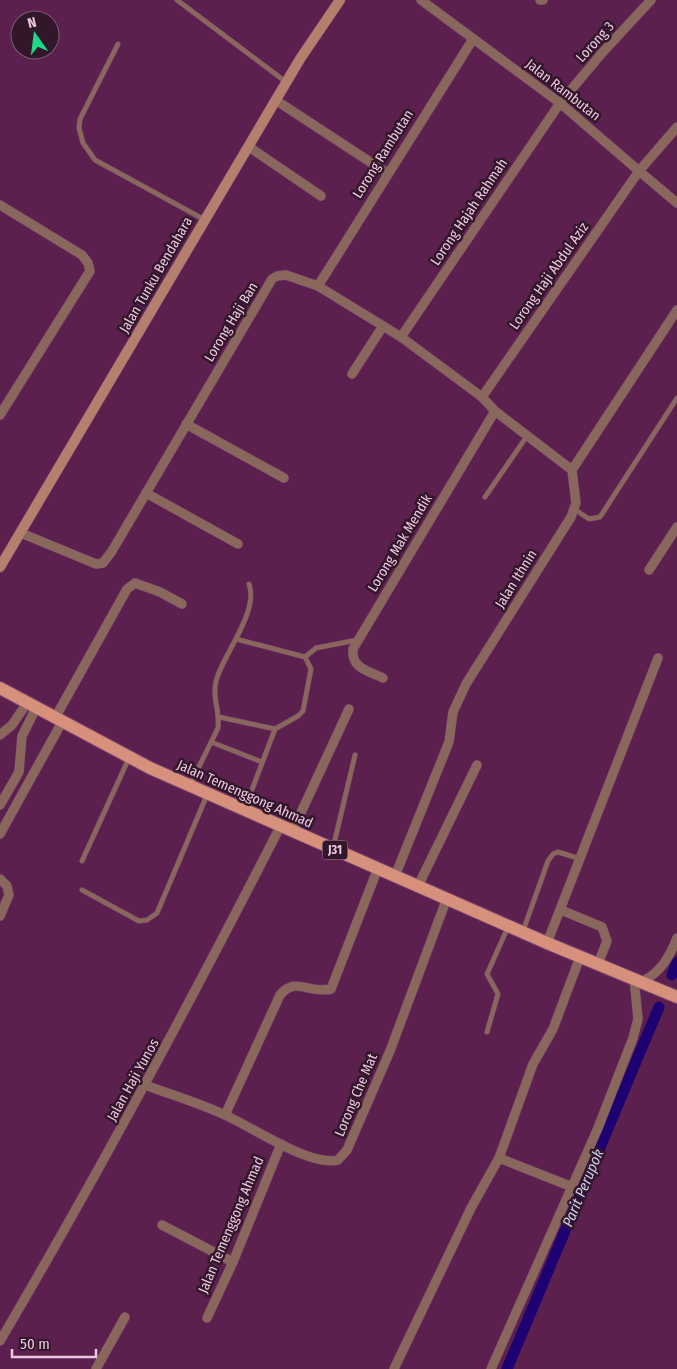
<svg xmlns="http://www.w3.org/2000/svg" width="677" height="1369" font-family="'Fira Sans Condensed',sans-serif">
	<rect width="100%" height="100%" fill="#5c204f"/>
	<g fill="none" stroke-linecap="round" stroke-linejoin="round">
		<g stroke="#1d0071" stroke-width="11">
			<path d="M 672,975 L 677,962"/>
			<path d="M 507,1369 L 659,1007"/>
		</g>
		<g stroke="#79426c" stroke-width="5.5">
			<g id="lane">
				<path d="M 177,0 L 286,82"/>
				<path d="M 118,44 L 80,119 L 79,128 L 83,143 L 95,160 L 205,220"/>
				<path d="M 485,497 L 527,436"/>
				<path d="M 574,509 L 589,519 L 600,517 L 677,398"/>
				<path d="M 305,657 L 316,648 L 357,640"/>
				<path d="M 219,717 L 275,729 L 298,716 L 303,711 L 311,669 L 305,657 L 236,639"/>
				<path d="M 211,742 L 262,762"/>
				<path d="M 190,785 L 218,728 C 220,710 211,695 217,678 C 225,652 259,611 249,584"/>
				<path d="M 245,808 L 275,729"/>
				<path d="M 333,848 L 355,755"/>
				<path d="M 82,861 L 129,758"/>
				<path d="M 82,890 L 139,921 L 147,920 L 157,913 L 207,795"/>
				<path d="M 523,931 L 548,861 L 553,854 L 558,852 L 581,859"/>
				<path d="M 487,1032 L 498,994 L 487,974 L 508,927"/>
			</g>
		</g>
		<g stroke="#79426c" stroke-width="10">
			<g id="street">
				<path d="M 421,0 L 560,103 L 639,171 L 677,127"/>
				<path d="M 540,0 L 543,0"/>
				<path d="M 277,101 L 387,173"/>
				<path d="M 249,147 L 321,196"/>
				<path d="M 0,205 L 82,255 L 88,263 L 90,271 L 0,415"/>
				<path d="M 318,286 L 473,39"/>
				<path d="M 401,337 L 560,103 L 602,53 L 651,0"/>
				<path d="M 352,374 L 383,326"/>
				<path d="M 482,397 L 639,171 L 677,203"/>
				<path d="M 186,424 L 284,478"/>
				<path d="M 146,493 L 238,544"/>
				<path d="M 21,533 L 96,564 L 103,563 L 112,551 L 272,279 L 277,276 L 286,275 L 318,286 L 401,337 L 482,397 L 495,411 L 572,470"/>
				<path d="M 649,570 L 677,527"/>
				<path d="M 383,678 C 368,671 351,668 353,649 L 495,411"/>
				<path d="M 55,718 L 127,589 L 135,583 L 160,592 L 182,604"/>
				<path d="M 0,735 L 12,725 L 27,703"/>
				<path d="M 0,805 L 19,772 L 22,736 L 36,708"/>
				<path d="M 292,832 L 349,709"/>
				<path d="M 0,834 L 62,722"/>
				<path d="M 395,876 L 449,742 L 453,712 L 466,684 L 571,517 L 576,503 L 572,470 L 677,310"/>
				<path d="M 0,879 L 7,886 L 9,895 L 0,916"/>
				<path d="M 418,886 L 477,765"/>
				<path d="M 561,910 L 602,927 L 607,941 L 598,964"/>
				<path d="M 547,943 L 658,658"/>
				<path d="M 643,981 C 661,972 670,956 677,938"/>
				<path d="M 145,1085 C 172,1095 199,1103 225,1115 C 252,1127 310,1167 338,1160 L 347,1150 L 390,1051 L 447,898"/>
				<path d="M 225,1115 L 280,995 C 296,976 308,994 331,989 L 378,868"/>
				<path d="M 499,1158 L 570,1186"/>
				<path d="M 162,1225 L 233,1262"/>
				<path d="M 207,1318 L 233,1262 L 281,1144"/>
				<path d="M 0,1341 C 99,1173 191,1001 280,827"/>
				<path d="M 96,1369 L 125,1317"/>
				<path d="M 394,1369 L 471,1208 L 499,1158 L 533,1064 L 553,1029 L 580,957"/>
				<path d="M 491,1369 L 598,1128 L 633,1038 L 638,1019 L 634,978"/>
			</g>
		</g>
		<g stroke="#79426c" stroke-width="11">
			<path id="secondary" d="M 0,567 L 300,59 L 340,0"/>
		</g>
		<g stroke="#79426c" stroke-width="14">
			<path id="primary" d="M 0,688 L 150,768 L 547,943 L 677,997"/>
		</g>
		<use href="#lane" stroke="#8a675d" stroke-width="4.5"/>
		<use href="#street" stroke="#8a675d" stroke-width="9"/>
		<use href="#secondary" stroke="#b57f6e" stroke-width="10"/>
		<use href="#primary" stroke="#d7907c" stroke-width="12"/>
	</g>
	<g text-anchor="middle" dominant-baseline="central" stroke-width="5" stroke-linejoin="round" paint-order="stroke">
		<rect fill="#32172b" stroke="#b593aa" stroke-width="1" x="322.5" y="840.5" width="25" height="19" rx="4"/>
		<g font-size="12" font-weight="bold" fill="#edc8e1">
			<text x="335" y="850">J31</text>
		</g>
		<g font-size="14" fill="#edc8e1" stroke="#32172b">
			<text transform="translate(595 42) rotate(-48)">Lorong 3</text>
			<text transform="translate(563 90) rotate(38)">Jalan Rambutan</text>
			<text transform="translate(383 154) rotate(-58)">Lorong Rambutan</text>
			<text transform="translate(469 212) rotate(-56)">Lorong Hajah Rahmah</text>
			<text transform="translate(156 275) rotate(-60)">Jalan Tunku Bendahara</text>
			<text transform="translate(549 276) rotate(-55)">Lorong Haji Abdul Aziz</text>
			<text transform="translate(231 322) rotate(-59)">Lorong Haji Ban</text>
			<text transform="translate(400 543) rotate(-59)">Lorong Mak Mendik</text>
			<text transform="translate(516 579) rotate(-58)">Jalan Ithnin</text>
			<text transform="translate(245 794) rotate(24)">Jalan Temenggong Ahmad</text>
			<text transform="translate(133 1080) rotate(-61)">Jalan Haji Yunos</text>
			<text transform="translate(356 1095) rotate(-67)">Lorong Che Mat</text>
			<text transform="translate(231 1225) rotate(-67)">Jalan Temenggong Ahmad</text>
		</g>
		<g font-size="15" font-style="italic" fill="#c8cee9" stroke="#32172b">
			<text transform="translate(583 1188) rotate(-67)">Parit Perupok</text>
		</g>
	</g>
	<g transform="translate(35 35) rotate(346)"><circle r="24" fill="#32172b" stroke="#7d5e74"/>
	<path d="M0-4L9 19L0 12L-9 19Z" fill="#1dd988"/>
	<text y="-8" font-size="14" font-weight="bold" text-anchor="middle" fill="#edc8e1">N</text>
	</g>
	<path d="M12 1349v8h84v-8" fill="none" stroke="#edc8e1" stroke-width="2.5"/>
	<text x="20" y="1349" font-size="15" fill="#edc8e1" stroke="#32172b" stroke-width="4" paint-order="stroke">50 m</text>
</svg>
